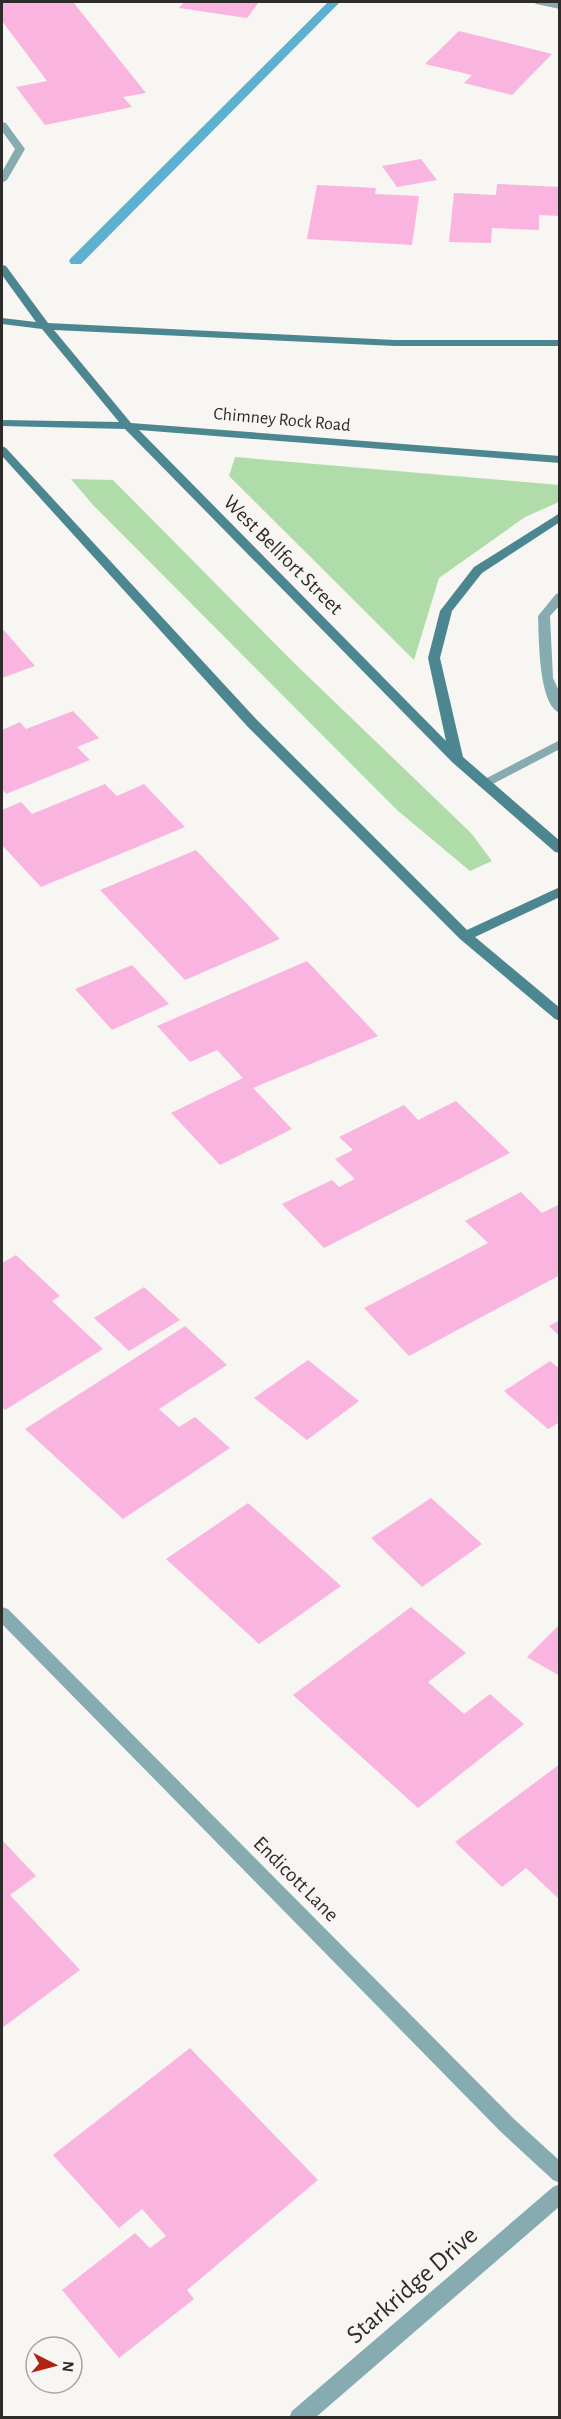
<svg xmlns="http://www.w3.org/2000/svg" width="561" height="2419" font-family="'Alegreya Sans',sans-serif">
	<rect width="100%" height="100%" fill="#f8f6f2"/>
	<g fill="#b0dca9">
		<path d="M 235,457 L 559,485 L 559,502 L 525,517 L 439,578 L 414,660 L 229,476 Z"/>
		<path d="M 71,479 L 113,480 L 291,660 L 471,833 L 492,861 L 470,871 L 397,810 L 93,505 Z"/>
	</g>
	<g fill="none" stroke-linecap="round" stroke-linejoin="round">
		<path fill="#5bb1cf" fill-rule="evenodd" d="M 328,2 L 340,2 L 81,264 L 71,264 L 69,261 L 71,258 Z"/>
	</g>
	<g fill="#f9b5df">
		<path d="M 2,2 L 73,2 L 146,93 L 123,97 L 132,107 L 45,125 L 16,87 L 47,81 L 2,21 Z"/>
		<path d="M 184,2 L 259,2 L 247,18 L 179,8 Z"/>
		<path d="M 459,31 L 552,54 L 512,95 L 464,83 L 472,75 L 425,64 Z"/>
		<path d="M 421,159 L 437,180 L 397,187 L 382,166 Z"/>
		<path d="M 497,184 L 560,187 L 560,216 L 539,215 L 539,230 L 492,228 L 491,243 L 449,242 L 454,193 L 496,195 Z"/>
		<path d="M 317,185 L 376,188 L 375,194 L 419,196 L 412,245 L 307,239 Z"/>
		<path d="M 2,628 L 35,666 L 2,678 Z"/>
		<path d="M 73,711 L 99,738 L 77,747 L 90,760 L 6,794 L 2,789 L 2,730 L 20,722 L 26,729 Z"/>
		<path d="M 105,784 L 117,796 L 144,784 L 185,827 L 41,887 L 2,845 L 2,810 L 21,802 L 32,814 Z"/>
		<path d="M 196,850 L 280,939 L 185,980 L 100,890 Z"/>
		<path d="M 307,961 L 378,1036 L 253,1088 L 292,1129 L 220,1165 L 171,1113 L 243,1078 L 217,1050 L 190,1062 L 157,1026 Z"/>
		<path d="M 132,965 L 169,1004 L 112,1030 L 75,989 Z"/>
		<path d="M 456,1101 L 510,1153 L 324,1248 L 282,1204 L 332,1180 L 339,1187 L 355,1179 L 335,1159 L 353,1150 L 339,1137 L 404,1105 L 418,1120 Z"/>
		<path d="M 521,1192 L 542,1213 L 560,1204 L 560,1275 L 409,1356 L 364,1308 L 488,1243 L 465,1221 Z"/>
		<path d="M 16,1255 L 60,1296 L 52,1301 L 103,1349 L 5,1410 L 2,1407 L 2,1263 Z"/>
		<path d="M 144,1287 L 180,1320 L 129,1351 L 94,1318 Z"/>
		<path d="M 560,1320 L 560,1337 L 549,1326 Z"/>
		<path d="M 185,1326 L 227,1365 L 159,1409 L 179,1427 L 195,1417 L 230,1448 L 123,1519 L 25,1429 Z"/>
		<path d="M 308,1360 L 359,1401 L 307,1440 L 254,1398 Z"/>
		<path d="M 550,1361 L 560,1369 L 560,1422 L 548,1429 L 504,1391 Z"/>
		<path d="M 431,1498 L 482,1544 L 422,1587 L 371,1538 Z"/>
		<path d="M 248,1503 L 341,1586 L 259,1644 L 166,1559 Z"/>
		<path d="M 411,1607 L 466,1653 L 428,1682 L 464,1714 L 490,1694 L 524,1724 L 418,1808 L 293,1695 Z"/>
		<path d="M 560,1624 L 560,1676 L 527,1657 Z"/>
		<path d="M 560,1764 L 560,1900 L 526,1868 L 502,1887 L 455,1842 Z"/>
		<path d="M 2,1840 L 36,1876 L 10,1895 L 80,1970 L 2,2028 Z"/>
		<path d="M 190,2048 L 318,2180 L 187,2290 L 194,2299 L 119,2358 L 62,2290 L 135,2233 L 150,2248 L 166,2236 L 142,2209 L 119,2228 L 53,2155 Z"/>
	</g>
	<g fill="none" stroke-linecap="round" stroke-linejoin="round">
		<g fill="#86acb2" fill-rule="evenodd">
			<path d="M 2,122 L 6,123 L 25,149 L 7,180 L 2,183 L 2,172 L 15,149 L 2,131 Z"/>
			<path d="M 560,593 L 560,605 L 550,616 L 553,678 L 560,693 L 560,713 C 538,705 539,636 538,616 L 556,594 Z"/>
			<path d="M 560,740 L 560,749 L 489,786 L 479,786 L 477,783 Z"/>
		</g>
		<g fill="#86acb2" fill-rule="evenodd">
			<path d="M 534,2 L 560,3 L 560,9 L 536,4 Z"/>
			<path d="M 2,1607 L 8,1609 L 515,2120 L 560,2161 L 560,2183 L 553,2180 L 501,2132 L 2,1624 Z"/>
			<path d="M 560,2184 L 560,2206 L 315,2418 L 289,2418 L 292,2411 L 553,2187 Z"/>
		</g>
		<g fill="#4c8791" fill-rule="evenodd">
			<path d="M 2,265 L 6,266 L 48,323 L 395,340 L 560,340 L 560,346 L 395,346 L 54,330 L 131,423 L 560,456 L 560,463 L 139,430 L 446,741 L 428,658 L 440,611 L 474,567 L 560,513 L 560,522 L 482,573 L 452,611 L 440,658 L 463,757 L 560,841 L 560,853 L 555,852 L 452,762 L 125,429 L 2,426 L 2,420 L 119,422 L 42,329 L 2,324 L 2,318 L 36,322 L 2,275 Z"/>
			<path d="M 2,446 L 6,448 L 257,720 L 467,930 L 560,887 L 560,897 L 475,937 L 560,1008 L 560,1021 L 555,1019 L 460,939 L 247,726 L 2,456 Z"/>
		</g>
	</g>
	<g text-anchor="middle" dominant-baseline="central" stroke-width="5" stroke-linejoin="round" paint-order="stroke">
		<g font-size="18" fill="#2d2c2b" stroke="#f8f6f2">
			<text transform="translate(282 420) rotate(5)">Chimney Rock Road</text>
		</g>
		<g font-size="21" fill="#2d2c2b" stroke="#f8f6f2">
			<text transform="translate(283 555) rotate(45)">West Bellfort Street</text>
			<text transform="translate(296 1879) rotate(45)">Endicott Lane</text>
		</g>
		<g font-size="26" fill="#2d2c2b" stroke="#f8f6f2">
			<text transform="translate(412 2285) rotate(-41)">Starkridge Drive</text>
		</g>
	</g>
	<rect width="561" height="2419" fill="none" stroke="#2d2c2b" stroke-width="6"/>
	<g transform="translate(54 2365) rotate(96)"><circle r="28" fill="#f8f6f2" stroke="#a7a5a2" stroke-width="1.5"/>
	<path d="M0-4.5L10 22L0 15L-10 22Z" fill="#b02211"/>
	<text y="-9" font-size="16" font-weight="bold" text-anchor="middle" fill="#2d2c2b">N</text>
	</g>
</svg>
